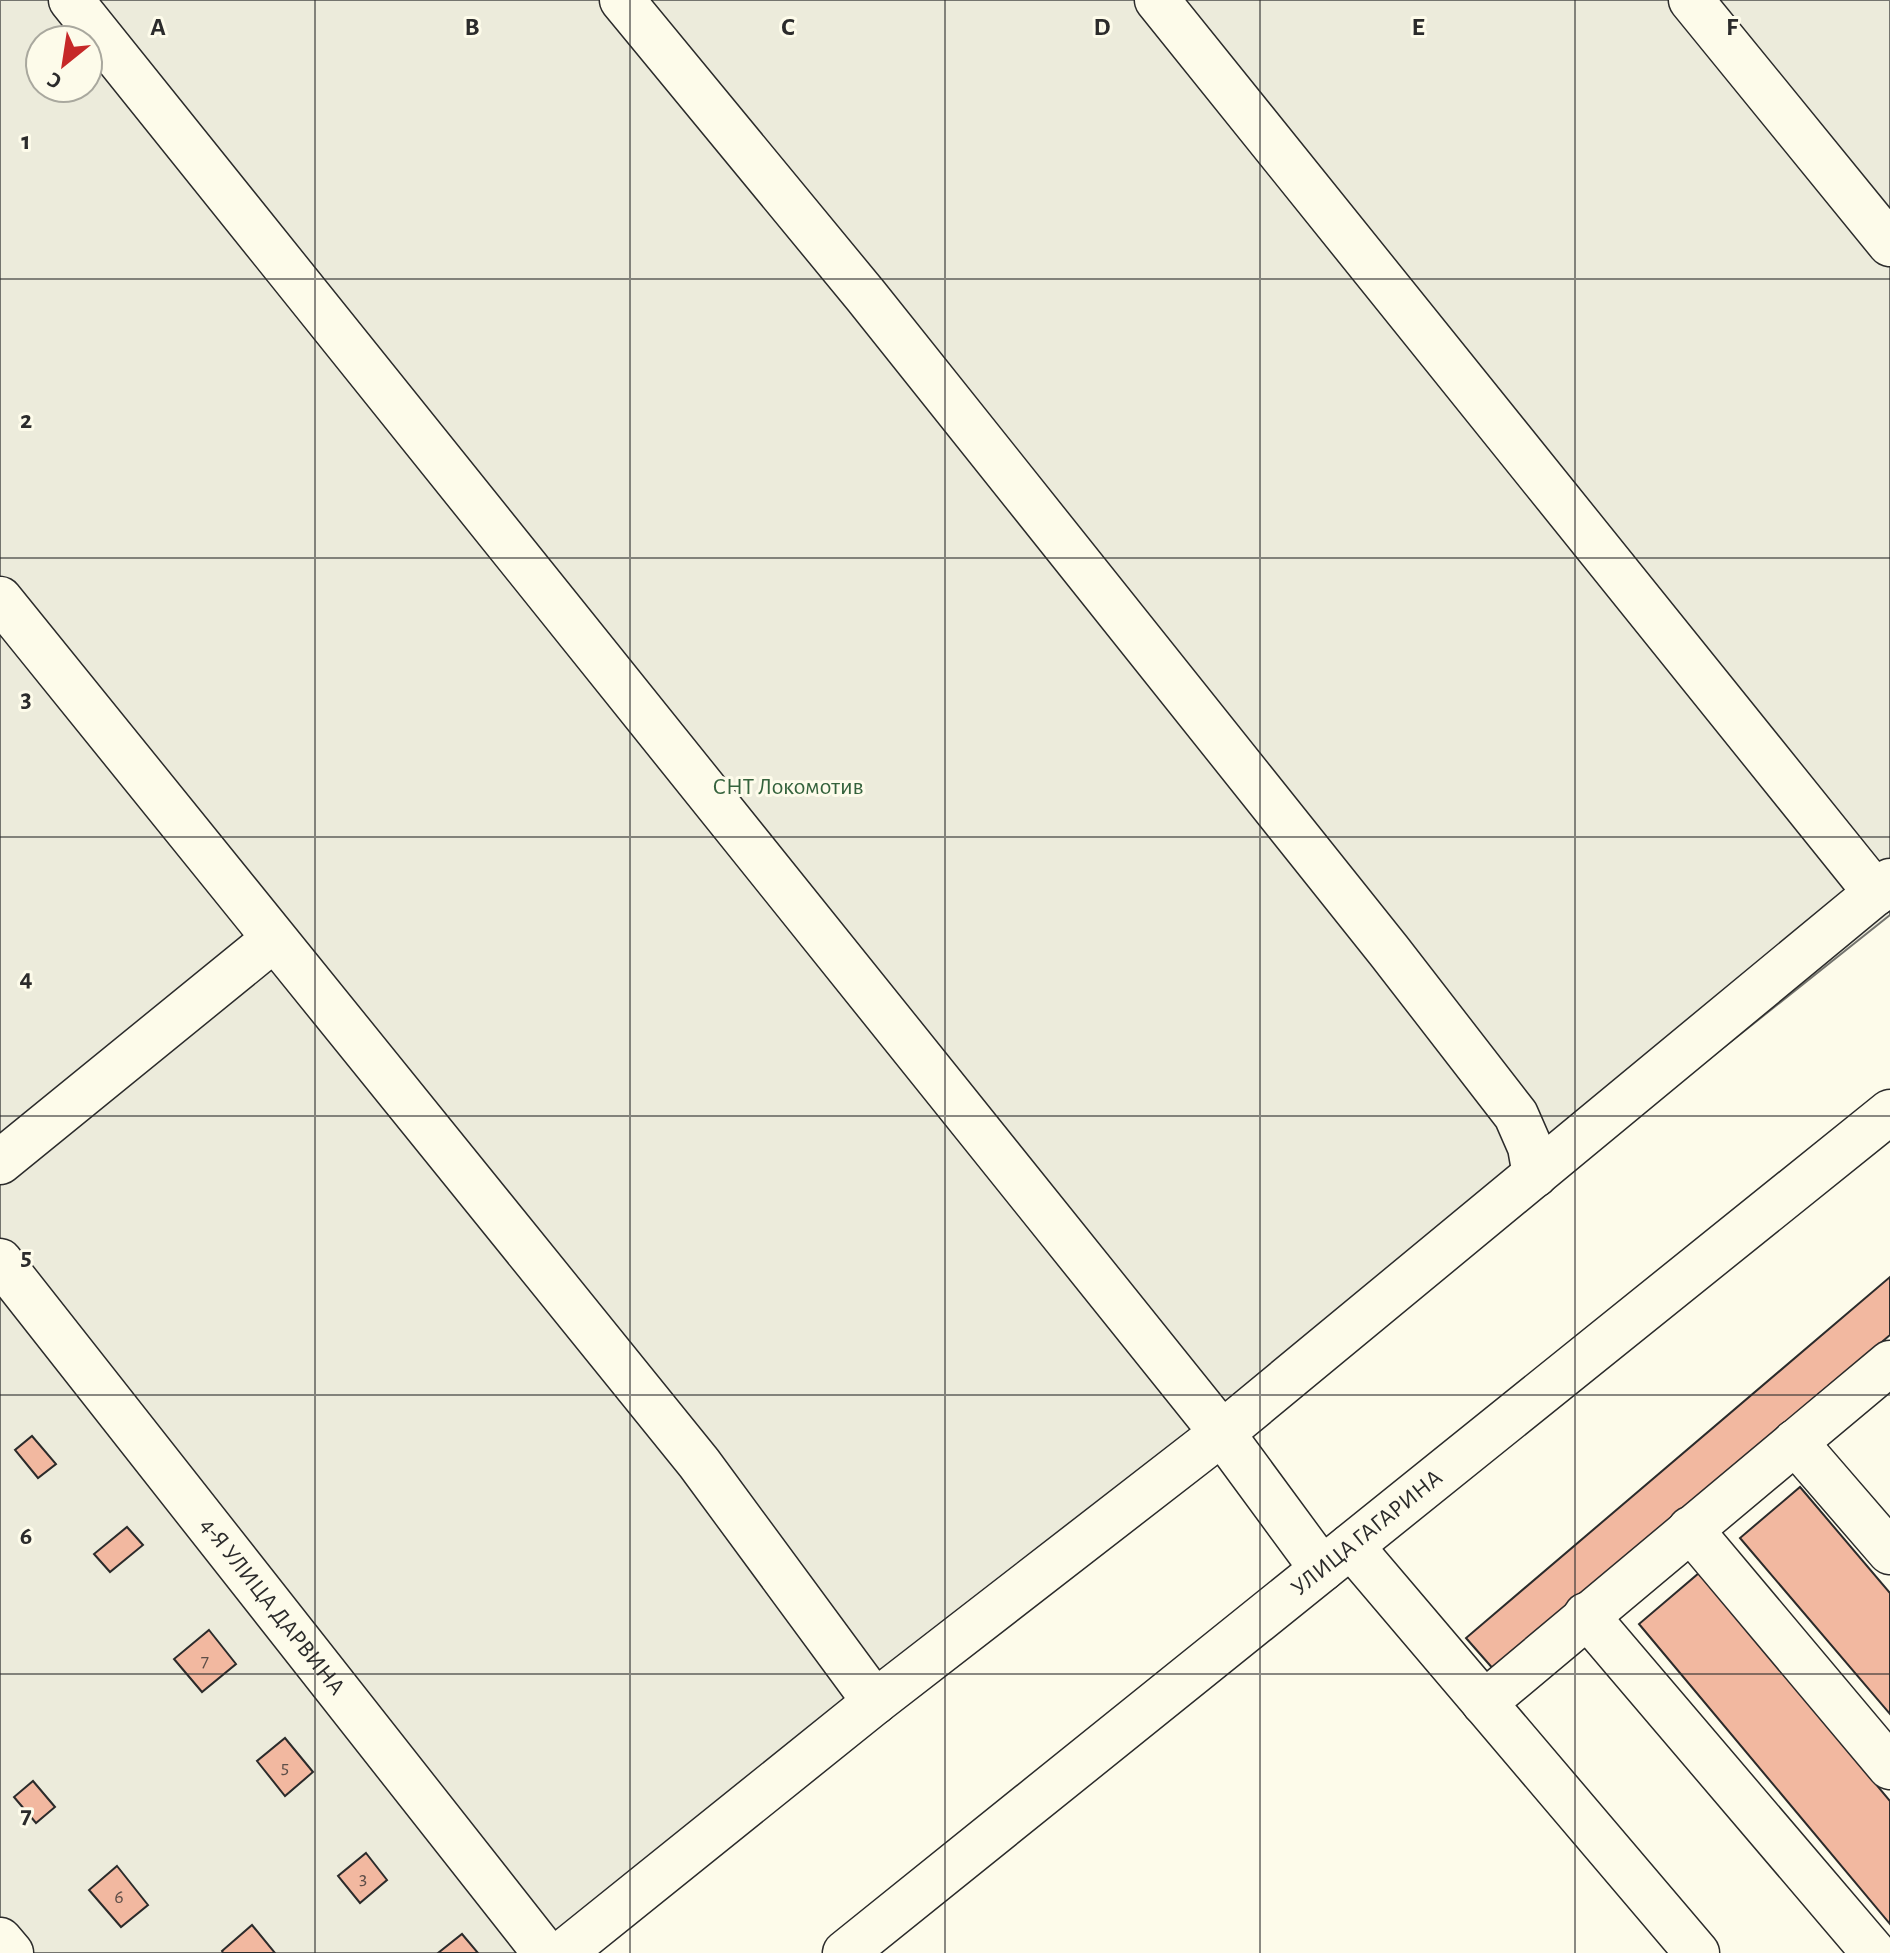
<svg xmlns="http://www.w3.org/2000/svg" width="1890" height="1953" font-family="'Alegreya Sans',sans-serif">
	<rect width="100%" height="100%" fill="#fdfbea"/>
	<path fill="#ecebdb" stroke="#74746e" stroke-width="2" fill-rule="evenodd" d="M 0,0 L 1890,0 L 1890,915 L 586,1953 L 0,1953 ZM 40,40 L 88,40 L 88,88 L 40,88 Z"/>
	<g fill="#f2b8a0" stroke="#2b2b2b" stroke-width="2">
		<path d="M 1890,1277 L 1890,1335 L 1495,1671 L 1466,1638 Z"/>
		<path d="M 32,1436 L 56,1464 L 38,1478 L 15,1450 Z"/>
		<path d="M 1800,1487 L 1890,1593 L 1890,1714 L 1740,1538 Z"/>
		<path d="M 127,1527 L 143,1545 L 110,1572 L 94,1554 Z"/>
		<path d="M 1699,1573 L 1890,1801 L 1890,1924 L 1639,1624 Z"/>
		<path d="M 209,1630 L 236,1664 L 202,1692 L 174,1659 Z"/>
		<path d="M 285,1738 L 313,1772 L 285,1796 L 257,1761 Z"/>
		<path d="M 33,1781 L 55,1807 L 36,1823 L 14,1797 Z"/>
		<path d="M 366,1853 L 387,1880 L 360,1903 L 338,1876 Z"/>
		<path d="M 117,1866 L 148,1905 L 121,1927 L 89,1890 Z"/>
		<path d="M 252,1925 L 275,1953 L 223,1953 L 222,1951 Z"/>
		<path d="M 462,1934 L 478,1953 L 438,1953 Z"/>
	</g>
	<g fill="none" stroke-linecap="round" stroke-linejoin="round">
		<g stroke="#2b2b2b" stroke-width="47">
			<g id="minor">
				<path d="M 71,0 L 1222,1433 L 1322,1569"/>
				<path d="M 622,0 L 866,296 L 1389,951 L 1516,1115 L 1530,1147 L 1535,1175"/>
				<path d="M 1157,0 L 1876,893"/>
				<path d="M 1691,0 L 1890,244"/>
				<path d="M 0,599 L 699,1463 L 875,1702"/>
				<path d="M 0,1162 L 274,939"/>
				<path id="s1" d="M 0,1261 L 545,1953"/>
				<path d="M 1795,1442 L 1890,1552"/>
				<path d="M 1690,1529 L 1890,1767"/>
				<path d="M 1351,1546 L 1697,1953"/>
				<path d="M 1586,1615 L 1874,1953"/>
				<path d="M 1484,1703 L 1890,1363"/>
				<path d="M 0,1940 L 11,1953"/>
				<path d="M 563,1953 L 875,1702 L 1222,1433 L 1890,881"/>
			</g>
		</g>
		<g stroke="#2b2b2b" stroke-width="47">
			<g id="major">
				<path id="s2" d="M 845,1953 L 1890,1112"/>
			</g>
		</g>
		<use href="#minor" stroke="#fdfbea" stroke-width="44"/>
		<use href="#major" stroke="#fdfbea" stroke-width="44"/>
	</g>
	<path fill="none" stroke="#2b2b2b" stroke-width="2" stroke-opacity="0.55" d="M 315,0 L 315,1953M 630,0 L 630,1953M 945,0 L 945,1953M 1260,0 L 1260,1953M 1575,0 L 1575,1953M 0,279 L 1890,279M 0,558 L 1890,558M 0,837 L 1890,837M 0,1116 L 1890,1116M 0,1395 L 1890,1395M 0,1674 L 1890,1674"/>
	<g text-anchor="middle" dominant-baseline="central" stroke-width="6" stroke-linejoin="round" paint-order="stroke">
		<g font-size="20" fill="#5d4e48">
			<text x="205" y="1661">7</text>
			<text x="285" y="1767">5</text>
			<text x="363" y="1878">3</text>
			<text x="119" y="1897">6</text>
		</g>
		<g font-size="24" fill="#34623c" stroke="#fdfbea">
			<text x="788" y="787">СНТ Локомотив</text>
		</g>
		<g font-size="24" fill="#2b2b2b" stroke="#fdfbea">
			<text stroke="none"><textPath href="#s2" startOffset="670">УЛИЦА ГАГАРИНА</textPath></text>
			<text stroke="none"><textPath href="#s1" startOffset="440">4-Я УЛИЦА ДАРВИНА</textPath></text>
		</g>
	</g>
	<g font-size="26" text-anchor="middle" font-weight="bold" fill="#2b2b2b" stroke="#fdfbea" stroke-width="6" stroke-linejoin="round" paint-order="stroke">
		<text x="158" y="35">A</text>
		<text x="472" y="35">B</text>
		<text x="788" y="35">C</text>
		<text x="1102" y="35">D</text>
		<text x="1418" y="35">E</text>
		<text x="1732" y="35">F</text>
		<text x="26" y="149">1</text>
		<text x="26" y="428">2</text>
		<text x="26" y="707">3</text>
		<text x="26" y="986">4</text>
		<text x="26" y="1265">5</text>
		<text x="26" y="1544">6</text>
		<text x="26" y="1823">7</text>
	</g>
	<g transform="translate(64 64) rotate(210)"><circle r="38" fill="#fdfbea" stroke="#a9a89e" stroke-width="2"/>
	<path d="M0-6L14 30L0 20L-14 30Z" fill="#c62828"/>
	<text y="-12" font-size="22" font-weight="bold" text-anchor="middle" fill="#2b2b2b">С</text>
	</g>
</svg>
